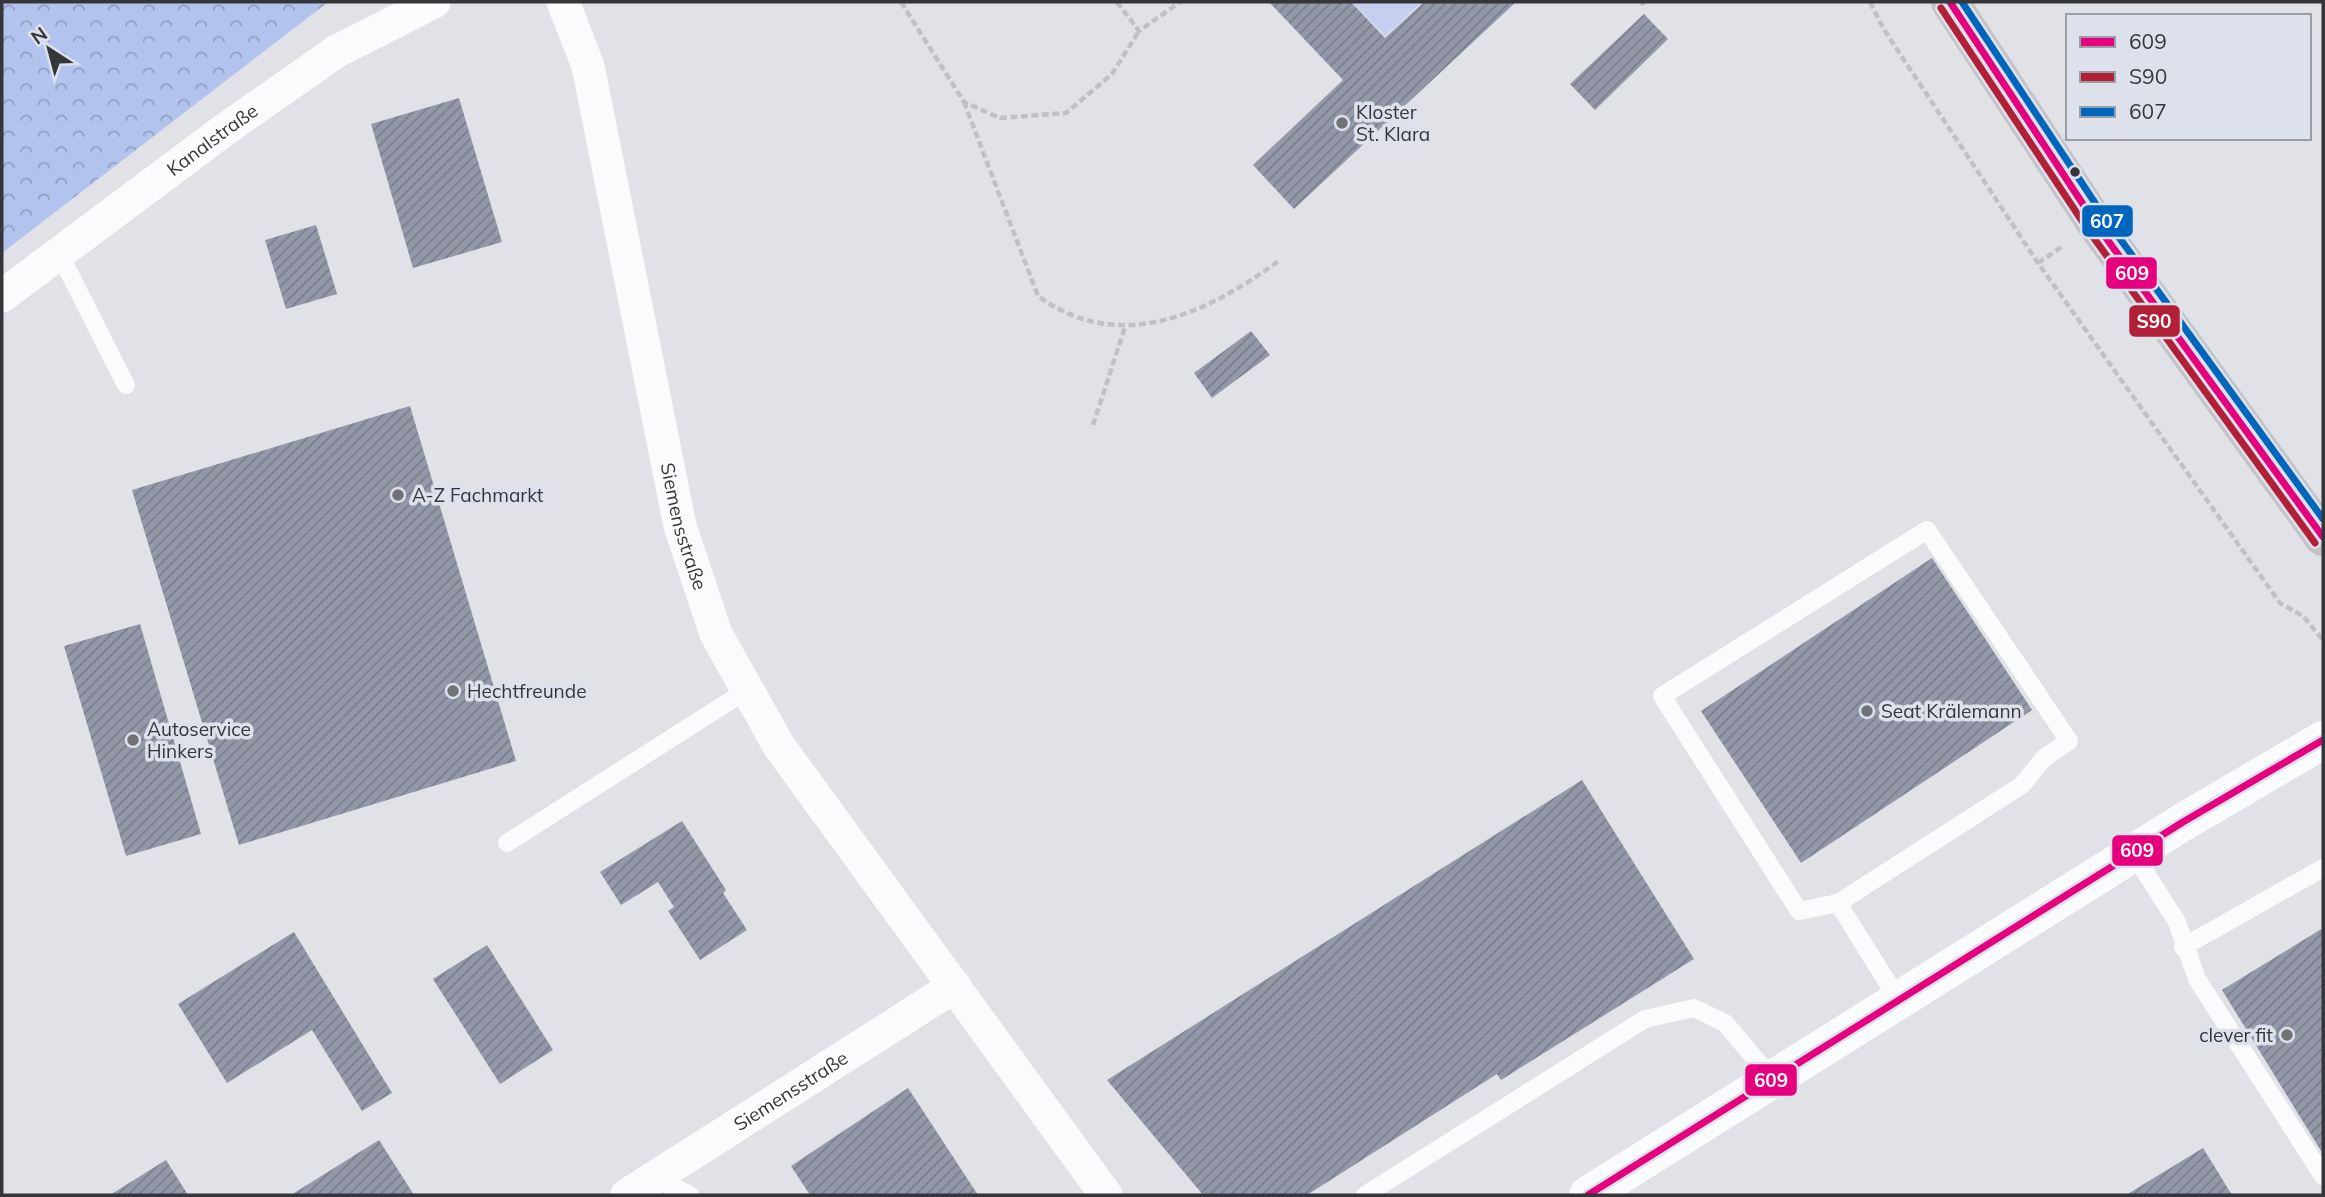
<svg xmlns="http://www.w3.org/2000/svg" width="2325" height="1197" font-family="Mulish,sans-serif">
	<defs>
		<pattern id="forest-crowns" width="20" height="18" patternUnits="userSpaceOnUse" patternTransform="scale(1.75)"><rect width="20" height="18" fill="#b2c3ed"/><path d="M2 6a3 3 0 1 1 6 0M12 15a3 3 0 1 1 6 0" fill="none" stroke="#929fc1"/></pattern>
		<pattern id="building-hatch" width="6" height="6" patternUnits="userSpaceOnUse" patternTransform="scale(1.75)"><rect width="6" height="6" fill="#9499a9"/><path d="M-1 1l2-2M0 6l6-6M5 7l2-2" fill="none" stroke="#7a7e8b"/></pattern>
	</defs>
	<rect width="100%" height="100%" fill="#e0e2e8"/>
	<path fill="url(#forest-crowns)" d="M 2,2 L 328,2 L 2,253 Z"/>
	<path fill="#c4d0ee" d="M 1352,2 L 1422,2 L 1385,36 Z"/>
	<g fill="url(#building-hatch)">
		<path d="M 1269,2 L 1351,2 L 1385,38 L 1424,2 L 1516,2 L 1294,209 L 1253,165 L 1343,80 Z"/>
		<path d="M 1644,14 L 1668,39 L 1595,110 L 1570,84 Z"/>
		<path d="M 459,98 L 502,242 L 413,268 L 371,124 Z"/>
		<path d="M 316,225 L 337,294 L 286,309 L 265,240 Z"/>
		<path d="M 1251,331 L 1270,355 L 1212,398 L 1194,373 Z"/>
		<path d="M 410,406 L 516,761 L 239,845 L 132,490 Z"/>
		<path d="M 1932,558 L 2032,710 L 1801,863 L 1701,711 Z"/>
		<path d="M 140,624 L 201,834 L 126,856 L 64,646 Z"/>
		<path d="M 1582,780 L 1694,959 L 1501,1080 L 1497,1074 L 1307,1195 L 1203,1195 L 1107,1080 Z"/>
		<path d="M 682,821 L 726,890 L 723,893 L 747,930 L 700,960 L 668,911 L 674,907 L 658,882 L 621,905 L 600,872 Z"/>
		<path d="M 2323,928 L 2323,1154 L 2222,990 Z"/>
		<path d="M 294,932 L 392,1093 L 362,1111 L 312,1030 L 227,1083 L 178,1004 Z"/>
		<path d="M 487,945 L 553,1050 L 500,1084 L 433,979 Z"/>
		<path d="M 908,1088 L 978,1195 L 810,1195 L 791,1166 Z"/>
		<path d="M 379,1140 L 414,1195 L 291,1195 Z"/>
		<path d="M 2203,1148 L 2232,1195 L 2126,1195 Z"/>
		<path d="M 166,1160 L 188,1195 L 110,1195 Z"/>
	</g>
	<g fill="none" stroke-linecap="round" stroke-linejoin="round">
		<g stroke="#c0c1c3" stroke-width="4.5" stroke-dasharray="7 3.5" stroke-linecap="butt">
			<path d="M 901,2 L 964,102 L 1000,118 L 1066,113 L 1112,74 L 1139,31"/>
			<path d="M 1117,2 L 1139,31 L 1180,2"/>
			<path d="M 1870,2 L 1883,28 L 2038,263 L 2280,603 L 2303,616 L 2323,640"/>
			<path d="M 1641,5 L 1644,2"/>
			<path d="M 964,102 L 1038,296 C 1120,356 1208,313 1280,260"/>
			<path d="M 2038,263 L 2063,246"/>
			<path d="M 1093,425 L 1125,327"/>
		</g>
		<g stroke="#fafbfc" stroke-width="18">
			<path d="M 59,253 L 126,385"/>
			<path d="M 507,843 L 747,690"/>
			<path d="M 2133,853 L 2177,922 L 2197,979 L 2323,1176"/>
			<path d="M 1838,903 L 1799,911 L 1662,696 L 1927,530 L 2069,741 L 2044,758 L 2022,785 L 1838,903 L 1899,1001"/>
			<path d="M 2183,947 L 2323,868"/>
			<path d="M 654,1178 L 690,1195"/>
			<path d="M 1365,1195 L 1645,1019 L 1694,1008 L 1725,1023 L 1773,1080"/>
		</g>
		<g stroke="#fafbfc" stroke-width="33">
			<path id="s1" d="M 563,2 L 588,66 L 680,526 L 716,634 L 779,746 L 1106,1195"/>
			<path id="s2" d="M 2,296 L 227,128 L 337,51 L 434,2"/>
			<path id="s3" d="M 627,1195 L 955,986"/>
		</g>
		<path stroke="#fafbfc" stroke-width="38" d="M 1588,1195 L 2183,822 L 2323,740"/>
		<path stroke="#c2c3c7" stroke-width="38" d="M 1950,2 L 2096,224 L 2323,537"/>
		<g stroke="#dde1eb" stroke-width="12">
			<g id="bus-1">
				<path d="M 1950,2 L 2096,224 L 2323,537"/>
				<path d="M 1588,1195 L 2183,822 L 2323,740"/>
			</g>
		</g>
		<g stroke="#dde1eb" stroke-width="12">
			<path id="bus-2" d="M 1941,8 L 2088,230 L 2315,543"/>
		</g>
		<g stroke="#dde1eb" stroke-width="12">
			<path id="bus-3" d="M 1962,2 L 2105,218 L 2323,519"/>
		</g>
		<use href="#bus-1" stroke="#e5007d" stroke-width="7"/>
		<use href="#bus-2" stroke="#b22037" stroke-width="7"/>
		<use href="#bus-3" stroke="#0065bd" stroke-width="7"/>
	</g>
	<g fill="#707277" stroke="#dde1eb" stroke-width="2.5">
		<circle cx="1342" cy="123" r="7"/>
		<circle cx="398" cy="495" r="7"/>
		<circle cx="453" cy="691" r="7"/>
		<circle cx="1867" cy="711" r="7"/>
		<circle cx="133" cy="740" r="7"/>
		<circle cx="2287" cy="1035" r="7"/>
	</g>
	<circle fill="#34363a" stroke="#dde1eb" stroke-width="2.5" cx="2075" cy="172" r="6"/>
	<g text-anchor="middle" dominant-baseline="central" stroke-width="7" stroke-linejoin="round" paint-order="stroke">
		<g font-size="19" fill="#34363a" stroke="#dde1eb" text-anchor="start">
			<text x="1356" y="112">Kloster<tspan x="1356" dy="22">St. Klara</tspan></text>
			<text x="412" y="495">A-Z Fachmarkt</text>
			<text x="467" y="691">Hechtfreunde</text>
			<text x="1881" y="711">Seat Krälemann</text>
			<text x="147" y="729">Autoservice<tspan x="147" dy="22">Hinkers</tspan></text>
			<text x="2273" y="1035" text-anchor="end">clever fit</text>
		</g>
		<g font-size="19" fill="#34363a" stroke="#dde1eb">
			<text stroke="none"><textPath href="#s2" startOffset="262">Kanalstraße</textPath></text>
			<text stroke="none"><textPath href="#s1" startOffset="539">Siemensstraße</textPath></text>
			<text stroke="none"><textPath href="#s3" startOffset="194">Siemensstraße</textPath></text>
		</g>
	</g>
	<g stroke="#dde1eb" stroke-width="2.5">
		<rect x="2081" y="204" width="53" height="34" rx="7" fill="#0065bd"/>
		<rect x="2105" y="256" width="53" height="34" rx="7" fill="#e5007d"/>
		<rect x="2128" y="304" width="53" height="34" rx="7" fill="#b22037"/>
		<rect x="2111" y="834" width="53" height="33" rx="7" fill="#e5007d"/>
		<rect x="1744" y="1063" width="54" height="34" rx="7" fill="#e5007d"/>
	</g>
	<g font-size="19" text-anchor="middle" font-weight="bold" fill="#fff">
		<text x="2107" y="228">607</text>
		<text x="2132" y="280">609</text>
		<text x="2154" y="328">S90</text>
		<text x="2137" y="857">609</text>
		<text x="1771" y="1087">609</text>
	</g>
	<rect width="2325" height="1197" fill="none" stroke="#34363a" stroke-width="7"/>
	<rect x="2066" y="14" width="245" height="126" fill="#dde1eb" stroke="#999da4" stroke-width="2"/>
	<rect x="2080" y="37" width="35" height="10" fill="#e5007d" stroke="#999da4" stroke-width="2"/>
	<text x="2129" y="49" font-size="21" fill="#34363a">609</text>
	<rect x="2080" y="72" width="35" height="10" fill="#b22037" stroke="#999da4" stroke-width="2"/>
	<text x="2129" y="84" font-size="21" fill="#34363a">S90</text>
	<rect x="2080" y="107" width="35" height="10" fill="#0065bd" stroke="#999da4" stroke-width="2"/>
	<text x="2129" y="119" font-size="21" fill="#34363a">607</text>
	<g transform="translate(49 49) rotate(324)" stroke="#dde1eb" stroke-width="5" paint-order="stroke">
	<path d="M0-5L12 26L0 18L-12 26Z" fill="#34363a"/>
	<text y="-10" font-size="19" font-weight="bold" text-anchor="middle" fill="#34363a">N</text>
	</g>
</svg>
